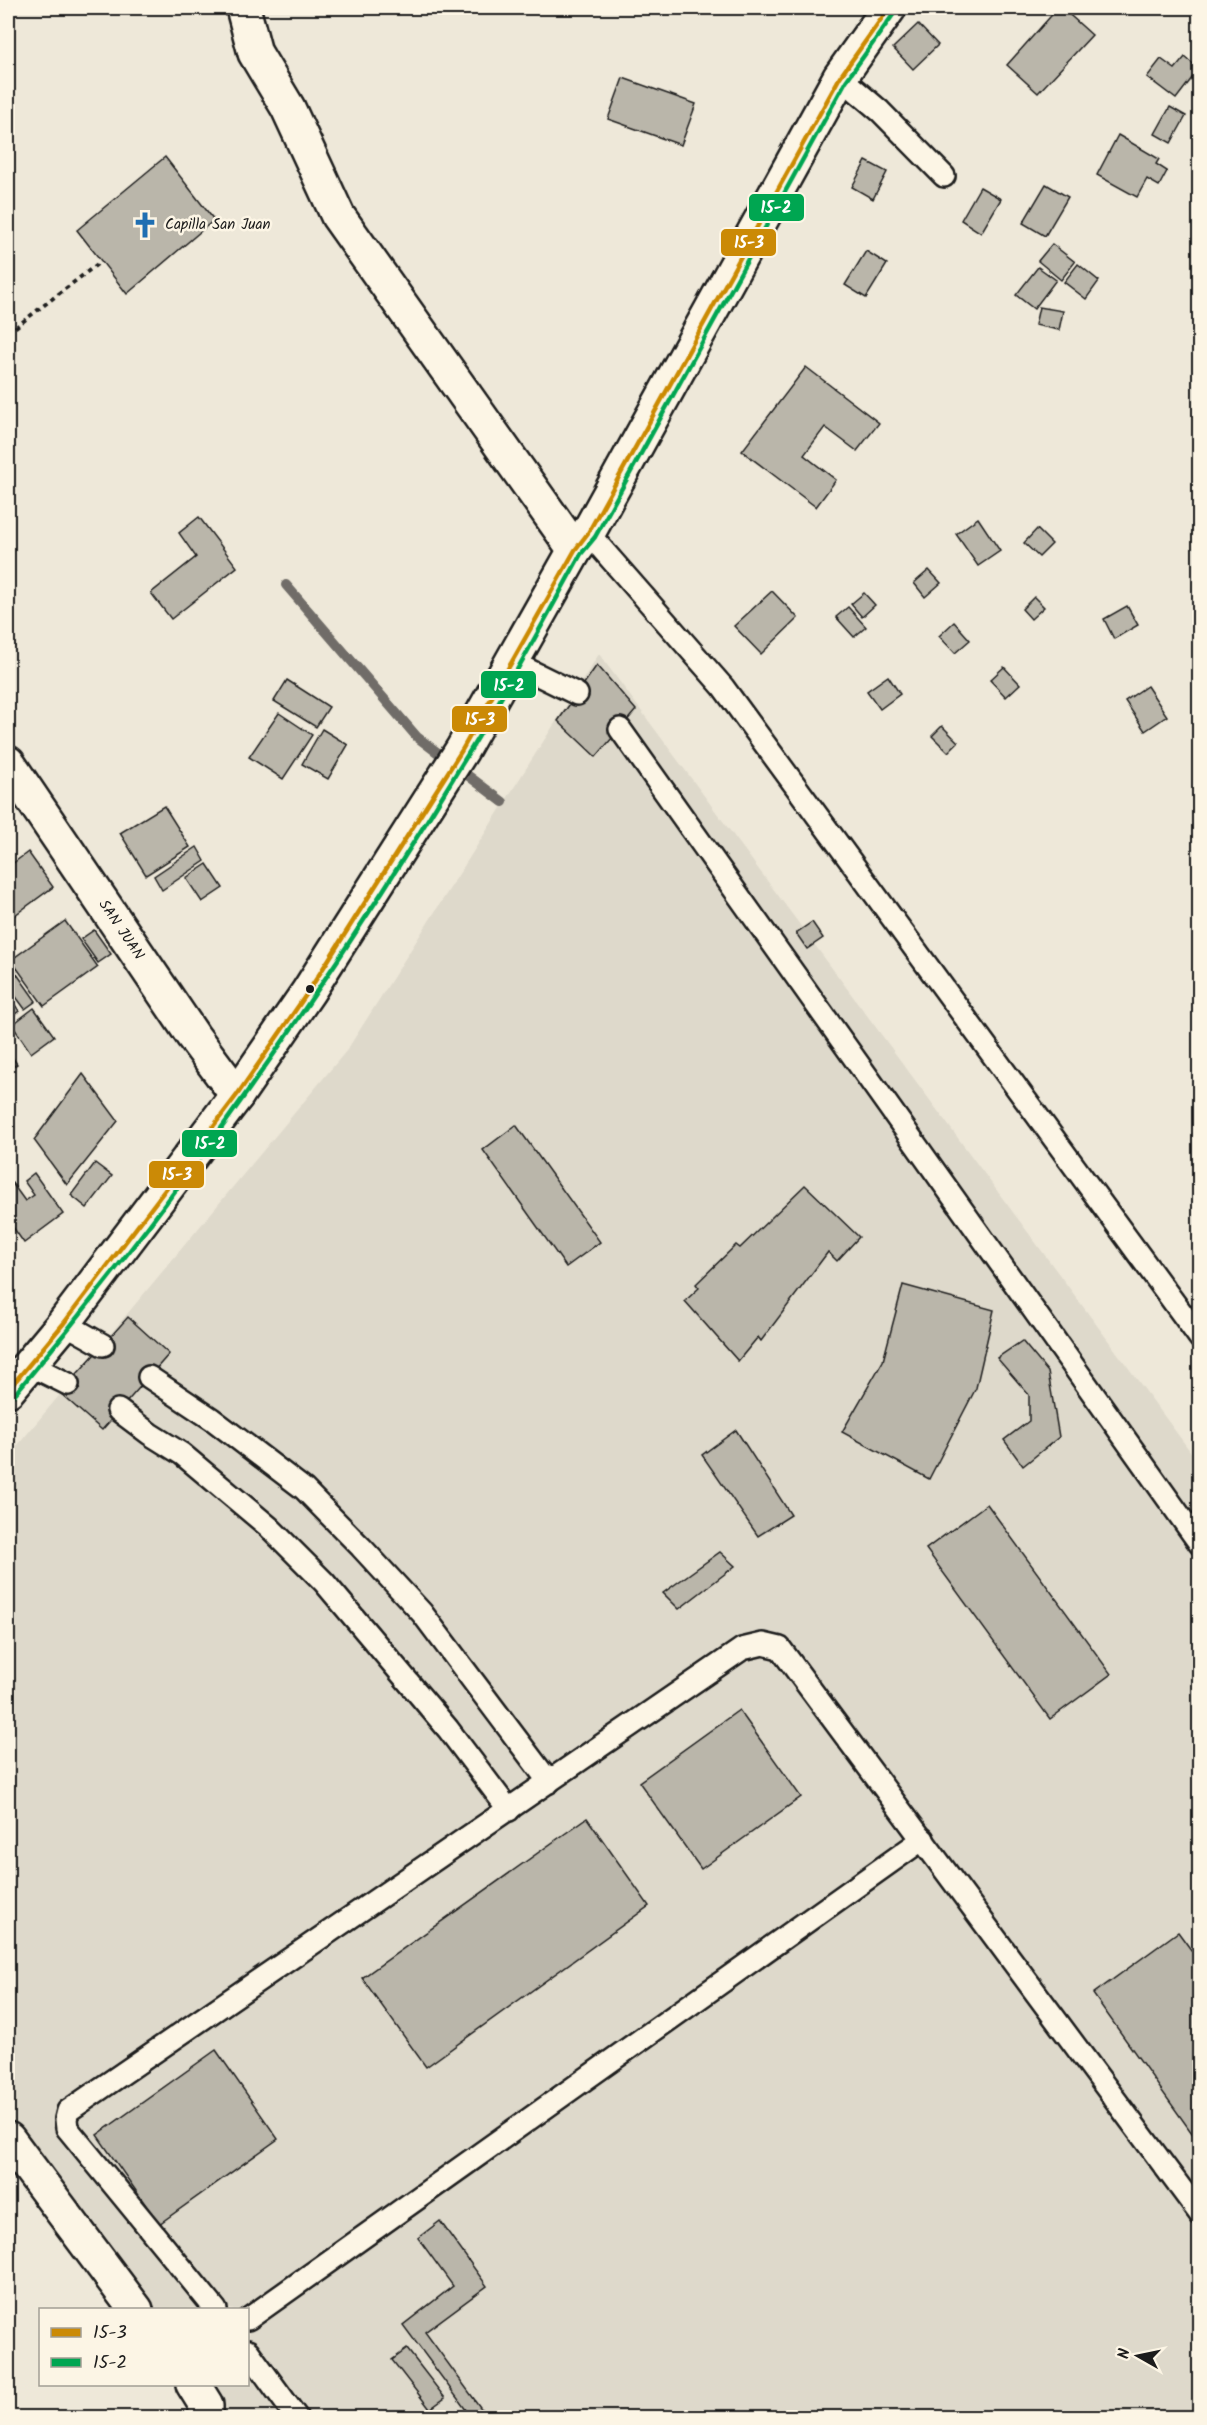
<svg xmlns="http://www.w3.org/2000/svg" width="1207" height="2425" font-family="Kalam,sans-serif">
	<rect width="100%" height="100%" fill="#eee8d9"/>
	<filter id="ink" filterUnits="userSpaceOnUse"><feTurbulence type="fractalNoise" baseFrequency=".0167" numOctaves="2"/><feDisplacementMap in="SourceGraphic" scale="12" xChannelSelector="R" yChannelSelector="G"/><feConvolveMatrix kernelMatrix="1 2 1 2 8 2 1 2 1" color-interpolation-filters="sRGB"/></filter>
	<g filter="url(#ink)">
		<path fill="#ded9cb" d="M 599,654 L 1199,1463 L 1199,2417 L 227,2417 L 202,2385 L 248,2384 L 248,2310 L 146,2309 L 8,2124 L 8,1457 L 347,1050 Z"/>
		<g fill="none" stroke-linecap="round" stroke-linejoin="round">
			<path stroke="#6f6c67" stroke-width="10" d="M 286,585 L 417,737 L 503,802"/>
		</g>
		<g fill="#bab6aa" stroke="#1c1c1c" stroke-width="1.5">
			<path d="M 1058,8 L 1062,8 L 1092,35 L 1038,93 L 1007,65 Z"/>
			<path d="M 918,24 L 938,45 L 913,69 L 893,48 Z"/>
			<path d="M 1185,57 L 1199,69 L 1176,99 L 1147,77 L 1161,59 L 1175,69 Z"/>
			<path d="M 623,78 L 696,104 L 681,145 L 608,119 Z"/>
			<path d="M 1170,107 L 1186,116 L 1171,143 L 1155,134 Z"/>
			<path d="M 1118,135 L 1159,159 L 1156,164 L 1167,171 L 1159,186 L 1147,179 L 1137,197 L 1097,175 Z"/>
			<path d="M 165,157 L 214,220 L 127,294 L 77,230 Z"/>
			<path d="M 866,161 L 887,172 L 873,199 L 852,187 Z"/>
			<path d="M 1046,184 L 1068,197 L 1045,236 L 1023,223 Z"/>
			<path d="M 980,187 L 1001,199 L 981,233 L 961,220 Z"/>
			<path d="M 1052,244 L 1075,262 L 1061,280 L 1038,261 Z"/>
			<path d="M 866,251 L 887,264 L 866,298 L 845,285 Z"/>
			<path d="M 1078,264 L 1099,281 L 1086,299 L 1064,282 Z"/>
			<path d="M 1038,267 L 1056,280 L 1034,309 L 1016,295 Z"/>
			<path d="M 1039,307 L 1063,311 L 1059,330 L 1035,325 Z"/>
			<path d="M 806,367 L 879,423 L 857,451 L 825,427 L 804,455 L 836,480 L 816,507 L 742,451 Z"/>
			<path d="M 199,517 L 237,567 L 171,619 L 151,593 L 196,557 L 179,533 Z"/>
			<path d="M 978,518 L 1000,551 L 978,566 L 956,534 Z"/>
			<path d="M 1037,529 L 1052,544 L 1039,557 L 1024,543 Z"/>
			<path d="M 929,570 L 941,583 L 925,597 L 914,583 Z"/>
			<path d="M 772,591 L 798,618 L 761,654 L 734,626 Z"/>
			<path d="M 864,593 L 875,605 L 862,617 L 851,604 Z"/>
			<path d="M 1034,597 L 1044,607 L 1031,619 L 1022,609 Z"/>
			<path d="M 1127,606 L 1138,625 L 1114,639 L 1104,619 Z"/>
			<path d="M 848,607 L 866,627 L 854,637 L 836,617 Z"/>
			<path d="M 954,622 L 970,640 L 955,653 L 939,636 Z"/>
			<path d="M 597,665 L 636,710 L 596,757 L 558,721 Z"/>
			<path d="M 1004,667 L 1020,684 L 1006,697 L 990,680 Z"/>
			<path d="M 888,676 L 900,694 L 880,709 L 867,691 Z"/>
			<path d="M 287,680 L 329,707 L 316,727 L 274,701 Z"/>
			<path d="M 1147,686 L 1167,716 L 1145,731 L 1125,701 Z"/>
			<path d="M 279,713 L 312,735 L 283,779 L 249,757 Z"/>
			<path d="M 942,726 L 958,742 L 948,752 L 932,736 Z"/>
			<path d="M 322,729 L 348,745 L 328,779 L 302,764 Z"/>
			<path d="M 164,806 L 190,847 L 146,875 L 120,833 Z"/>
			<path d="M 197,847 L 205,861 L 162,890 L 154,876 Z"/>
			<path d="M 28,852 L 53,887 L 8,920 L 8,867 Z"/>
			<path d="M 207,864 L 223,888 L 202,902 L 186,878 Z"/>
			<path d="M 65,921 L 98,967 L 44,1006 L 11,960 Z"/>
			<path d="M 812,922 L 823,938 L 807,949 L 796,933 Z"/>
			<path d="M 94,930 L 111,954 L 98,963 L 81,939 Z"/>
			<path d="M 12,967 L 36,1001 L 25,1009 L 8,986 L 8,971 Z"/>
			<path d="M 8,994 L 19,1011 L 8,1019 Z"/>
			<path d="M 34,1008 L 54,1036 L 31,1053 L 12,1025 Z"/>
			<path d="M 8,1051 L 17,1064 L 8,1070 Z"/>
			<path d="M 83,1074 L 118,1121 L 67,1185 L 34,1140 Z"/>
			<path d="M 516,1125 L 600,1242 L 566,1267 L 483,1150 Z"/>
			<path d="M 95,1163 L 112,1176 L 87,1208 L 71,1195 Z"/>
			<path d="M 34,1173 L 63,1214 L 24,1243 L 8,1220 L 10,1212 L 8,1209 L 8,1180 L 9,1179 L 25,1201 L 34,1195 L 24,1181 Z"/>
			<path d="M 805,1185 L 859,1237 L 837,1261 L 828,1252 L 761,1341 L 758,1337 L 738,1361 L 685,1301 L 699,1288 L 696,1284 L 736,1245 L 740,1248 Z"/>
			<path d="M 903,1285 L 994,1310 L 976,1388 L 929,1479 L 842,1432 L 883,1361 Z"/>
			<path d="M 128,1317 L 169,1354 L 102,1430 L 60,1393 Z"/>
			<path d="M 1022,1341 L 1048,1372 L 1059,1437 L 1023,1466 L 1004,1440 L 1029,1421 L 1029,1395 L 997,1358 Z"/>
			<path d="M 736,1430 L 791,1515 L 758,1536 L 702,1455 Z"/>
			<path d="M 987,1504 L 1111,1674 L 1050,1719 L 926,1549 Z"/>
			<path d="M 720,1552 L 735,1566 L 679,1609 L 663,1593 Z"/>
			<path d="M 739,1710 L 801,1797 L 701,1869 L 639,1782 Z"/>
			<path d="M 587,1818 L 649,1906 L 426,2067 L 362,1978 Z"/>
			<path d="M 1178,1932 L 1200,1962 L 1199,2143 L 1093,1994 Z"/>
			<path d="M 216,2050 L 278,2139 L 159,2224 L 97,2135 Z"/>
			<path d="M 440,2221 L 487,2286 L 425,2332 L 488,2418 L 472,2418 L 403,2325 L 453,2286 L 418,2238 Z"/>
			<path d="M 407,2349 L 445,2398 L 430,2409 L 392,2360 Z"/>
		</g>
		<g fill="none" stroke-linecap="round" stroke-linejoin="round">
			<g stroke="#1c1c1c" stroke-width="26">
				<g id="lane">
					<path d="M 840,77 L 880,111 L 944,176"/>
					<path d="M 588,533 L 723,687 L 1200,1338"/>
					<path d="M 512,662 L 577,694"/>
					<path d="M 620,729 L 1200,1544"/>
					<path d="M 64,1323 L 103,1345"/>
					<path d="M 30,1365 L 68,1384"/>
					<path d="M 149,1377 L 212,1419 L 304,1489 L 361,1547 L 422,1613 L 549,1782"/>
					<path d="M 118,1410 L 150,1434 L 182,1454 L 269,1527 L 324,1582 L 448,1729 L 509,1810"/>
					<path d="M 216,2310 L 67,2128 L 66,2119 L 68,2111 L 742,1649 L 763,1644 L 780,1648 L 1200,2214"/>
					<path d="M 248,2319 L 923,1839"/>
					<path d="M 248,2351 L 297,2418"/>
				</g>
			</g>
			<g stroke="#1c1c1c" stroke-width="38">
				<g id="street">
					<path d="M 243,8 L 255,53 L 288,108 L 338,216 L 575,550"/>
					<path d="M 8,763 L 193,1036 L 237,1095"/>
					<path d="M 8,2139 L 136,2310"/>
					<path d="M 193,2384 L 206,2405 L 206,2418"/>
				</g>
			</g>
			<g stroke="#1c1c1c" stroke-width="38">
				<path id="primary" d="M 8,1390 L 64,1323 L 237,1095 L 308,992 L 462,750 L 575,550 L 588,533 L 840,77 L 889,8"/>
			</g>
			<path stroke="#1c1c1c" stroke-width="4" stroke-dasharray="4.5 4.5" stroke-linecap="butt" d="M 8,333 L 100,262"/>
			<use href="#lane" stroke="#fcf5e5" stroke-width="21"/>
			<use href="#street" stroke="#fcf5e5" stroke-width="33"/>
			<use href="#primary" stroke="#fcf5e5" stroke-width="33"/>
			<g stroke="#fcf5e5" stroke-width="9">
				<path id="bus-1" d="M 8,1390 L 64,1323 L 237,1095 L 308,992 L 462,750 L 575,550 L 588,533 L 840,77 L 889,8"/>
			</g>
			<g stroke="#fcf5e5" stroke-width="9">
				<path id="bus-2" d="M 14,1395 C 182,1194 333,978 468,754 C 508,689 544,621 581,554 L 595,537 L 846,81 L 895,12"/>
			</g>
			<use href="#bus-1" stroke="#cb8a06" stroke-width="4.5"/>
			<use href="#bus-2" stroke="#00a651" stroke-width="4.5"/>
		</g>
	</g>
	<defs>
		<g id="church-bare" transform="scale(2.07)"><path d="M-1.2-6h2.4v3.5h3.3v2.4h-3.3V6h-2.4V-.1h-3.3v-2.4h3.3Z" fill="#1f6fb2" stroke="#fcf5e5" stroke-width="2.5" paint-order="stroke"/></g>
	</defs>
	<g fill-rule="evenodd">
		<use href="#church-bare" x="145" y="225"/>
	</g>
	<circle fill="#1c1c1c" stroke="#fcf5e5" stroke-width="2" cx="310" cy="989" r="5"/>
	<g text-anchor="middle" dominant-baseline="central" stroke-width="5" stroke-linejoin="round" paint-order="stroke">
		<g font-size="15" fill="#1c1c1c" stroke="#fcf5e5" text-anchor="start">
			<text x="165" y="225">Capilla San Juan</text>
		</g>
		<g font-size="15" fill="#1c1c1c" stroke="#fcf5e5">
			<text transform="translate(121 930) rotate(56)">SAN JUAN</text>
		</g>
	</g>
	<g stroke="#fcf5e5" stroke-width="2">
		<rect x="748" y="193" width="57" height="29" rx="6" fill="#00a651"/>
		<rect x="720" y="228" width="57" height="29" rx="6" fill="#cb8a06"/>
		<rect x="480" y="670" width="57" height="29" rx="6" fill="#00a651"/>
		<rect x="451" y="705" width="57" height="28" rx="6" fill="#cb8a06"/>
		<rect x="181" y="1129" width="57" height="29" rx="6" fill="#00a651"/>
		<rect x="148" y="1160" width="57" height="29" rx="6" fill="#cb8a06"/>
	</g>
	<g font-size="16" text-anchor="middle" font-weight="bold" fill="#fff">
		<text x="776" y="213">15-2</text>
		<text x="749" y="248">15-3</text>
		<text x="509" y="691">15-2</text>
		<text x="480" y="725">15-3</text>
		<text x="210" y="1149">15-2</text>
		<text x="177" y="1180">15-3</text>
	</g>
	<rect width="1207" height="2425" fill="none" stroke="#fcf5e5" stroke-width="30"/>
	<rect x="15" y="15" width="1177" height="2395" fill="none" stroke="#1c1c1c" stroke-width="2" filter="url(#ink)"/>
	<rect x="39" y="2308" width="210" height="78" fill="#fcf5e5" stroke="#a29e95" stroke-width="1.5"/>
	<rect x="51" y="2328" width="30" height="9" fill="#cb8a06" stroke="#a29e95" stroke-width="1.5"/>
	<text x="93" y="2338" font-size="18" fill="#1c1c1c">15-3</text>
	<rect x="51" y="2358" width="30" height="9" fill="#00a651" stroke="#a29e95" stroke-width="1.5"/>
	<text x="93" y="2368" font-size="18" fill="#1c1c1c">15-2</text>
	<g transform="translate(1138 2356) rotate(279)" stroke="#fcf5e5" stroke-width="4.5" paint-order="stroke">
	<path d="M0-4.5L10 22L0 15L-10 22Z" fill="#1c1c1c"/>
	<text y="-9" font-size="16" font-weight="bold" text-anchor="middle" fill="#1c1c1c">N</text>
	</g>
</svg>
